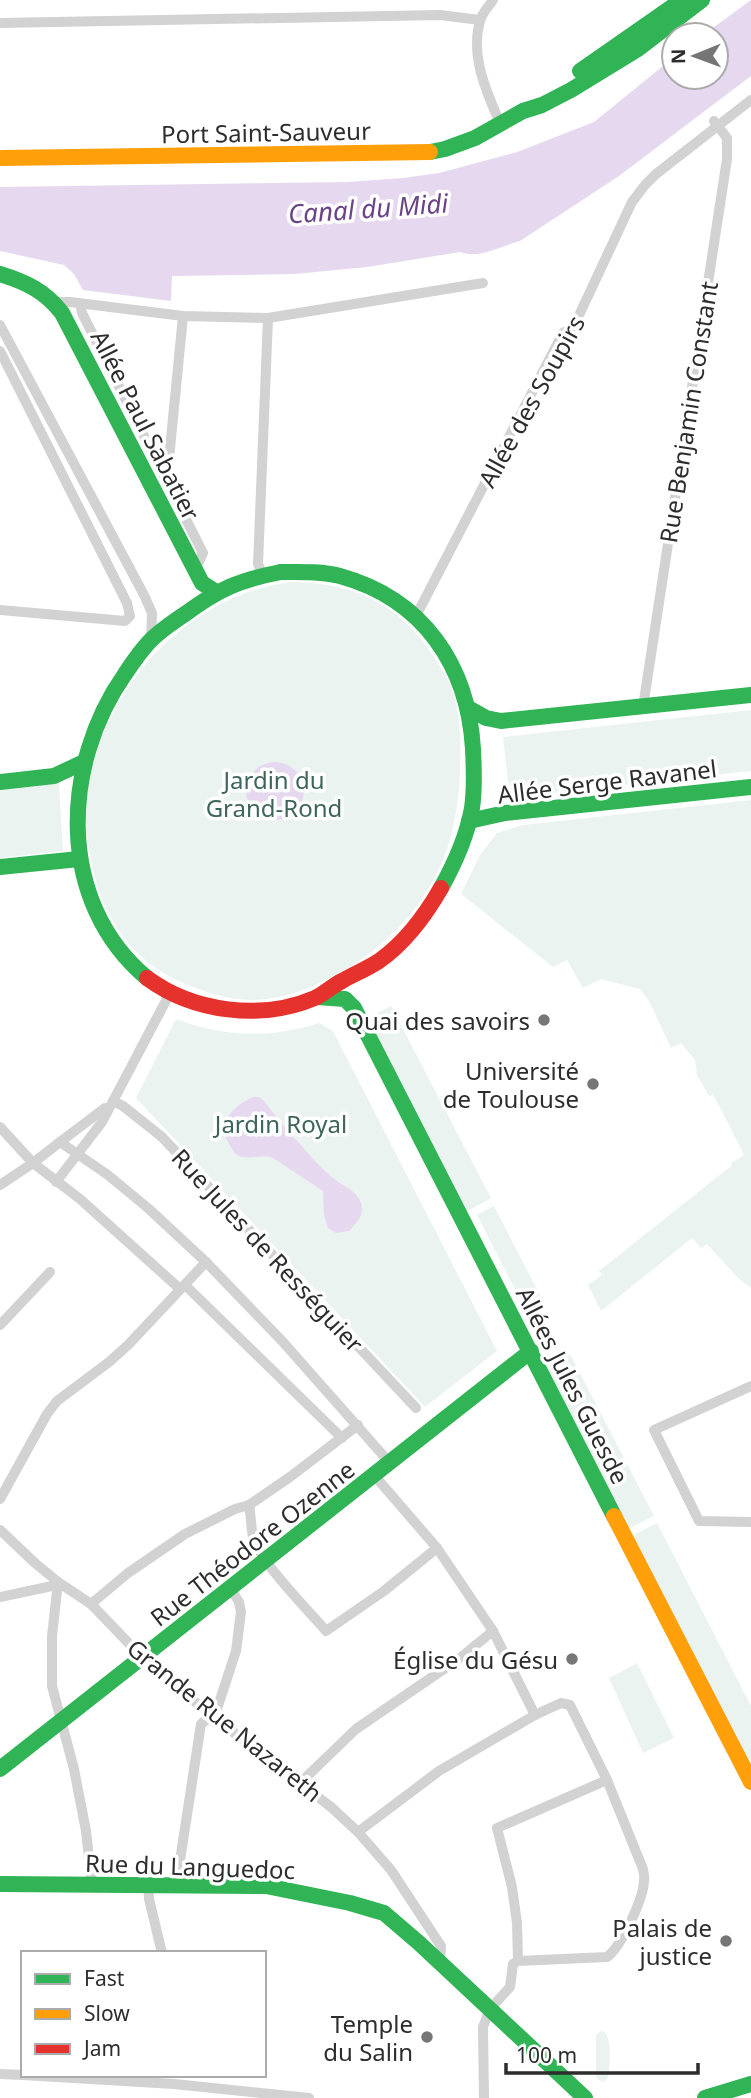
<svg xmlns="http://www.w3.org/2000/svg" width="751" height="2098" font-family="'Noto Sans',sans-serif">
	<rect width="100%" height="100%" fill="#fff"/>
	<g fill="#ebf3f0">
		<path d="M 292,582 C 355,583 400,604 434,657 C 442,669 450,682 454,696 C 461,720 461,745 460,770 C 459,806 452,847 434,879 C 411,921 375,955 332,977 C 305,991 280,1000 249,1000 C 225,999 205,992 183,983 C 133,962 102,918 92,865 C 88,845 85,823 86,803 C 87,790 90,778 93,766 C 116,674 196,593 292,582 Z"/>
		<path d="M 751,710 L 751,771 L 614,786 L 614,788 L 510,797 L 503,737 Z"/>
		<path d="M 59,782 L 63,851 L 0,858 L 0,789 Z"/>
		<path d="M 751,800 L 751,1288 L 738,1278 L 707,1244 L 701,1248 L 692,1238 L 601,1311 L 588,1285 L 602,1275 L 599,1271 L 726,1170 L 732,1166 L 731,1163 L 744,1155 L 713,1094 L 709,1096 L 697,1075 L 695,1060 L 681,1043 L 671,1048 L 649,1001 L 640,989 L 601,979 L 583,988 L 567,960 L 553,967 L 461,894 L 480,855 L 494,837 L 497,833 L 523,825 Z"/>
		<path d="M 391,1006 L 491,1198 L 466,1212 L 367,1018 Z"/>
		<path d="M 176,1019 C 224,1037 270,1039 319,1023 L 333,1031 L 497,1351 L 425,1407 L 136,1098 Z"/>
		<path d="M 494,1206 L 546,1307 L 530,1319 L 477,1215 Z"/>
		<path d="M 570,1354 L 654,1516 L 628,1529 L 547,1371 Z"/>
		<path d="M 657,1523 L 751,1706 L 751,1768 L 632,1536 Z"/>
		<path d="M 637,1663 L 674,1738 L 643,1753 L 609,1678 Z"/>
		<path d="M 601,2031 L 605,2032 C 612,2043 610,2066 608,2078 L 603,2082 L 597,2079 L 596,2076 L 596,2035 Z"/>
	</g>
	<g fill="#e6d9ef">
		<path d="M 751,0 L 751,76 L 619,176 L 520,241 C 501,246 479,259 460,252 L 367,267 L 295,274 L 172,276 L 171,301 L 83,290 L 74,274 L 64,265 L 0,251 L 0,187 L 348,182 L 403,178 L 439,173 L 517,152 L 594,122 L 674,57 L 674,77 L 716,77 L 716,35 L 703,35 Z"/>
		<circle cx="275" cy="791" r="29"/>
		<path d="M 253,1097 C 258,1097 259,1096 263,1100 C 275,1114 285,1129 298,1142 C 310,1155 323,1171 337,1181 C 346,1188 356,1190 361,1203 C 365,1215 357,1222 349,1231 L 336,1233 L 328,1228 L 324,1215 L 323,1191 L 273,1158 C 262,1154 250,1160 239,1156 C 234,1154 232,1148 229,1144 C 216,1123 234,1105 253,1097 Z"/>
	</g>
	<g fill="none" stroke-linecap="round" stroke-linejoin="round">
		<g stroke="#d2d2d2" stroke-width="10">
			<path d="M 493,0 C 489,6 484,11 481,18 C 469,54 486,91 500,123"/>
			<path d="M 0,23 L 440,15 L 480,20"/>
			<path d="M 55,302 L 70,302 L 183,316 L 268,318 L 483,283"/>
			<path d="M 80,304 L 82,313 L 203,553 L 195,570"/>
			<path d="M 0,325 L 144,595 L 152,613 L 151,640"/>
			<path d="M 0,351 L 127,603 L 130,616 L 125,621 L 0,610"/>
			<path d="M 158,466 L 169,459 L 183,316"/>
			<path d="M 263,575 L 258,564 L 268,318"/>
			<path d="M 416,616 L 563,333 L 574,326 L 632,202 L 645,185 L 656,174 L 751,100"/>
			<path d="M 643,707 L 727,159 L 727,138 L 714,121"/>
			<path d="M 113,1101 L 123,1106 L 162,1137 L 416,1408"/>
			<path d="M 0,1127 L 33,1163 L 0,1185"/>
			<path d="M 60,1142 L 105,1108"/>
			<path d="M 56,1182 L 102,1122 L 170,993"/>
			<path d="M 185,1285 L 342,1438"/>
			<path d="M 180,1289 L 80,1199 L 33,1163 L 60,1142 L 108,1175 L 149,1209 L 206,1262 L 283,1342 L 389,1462"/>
			<path d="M 0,1325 L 50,1272"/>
			<path d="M 751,1386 L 654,1430 L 699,1521 L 751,1522"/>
			<path d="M 374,1475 L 437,1548 L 493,1631 L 535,1715"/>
			<path d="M 0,1499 L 47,1414 L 57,1401 L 109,1362 L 128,1345 L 206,1262"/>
			<path d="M 249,1505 C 251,1515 251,1527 253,1537 C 260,1562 308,1610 326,1631 L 384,1591 L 437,1548"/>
			<path d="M 0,1530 L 35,1563 L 58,1582 L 91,1604 L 143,1658 L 212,1716 L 331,1807 L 358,1832 L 391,1870 L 441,1946 L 440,1963"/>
			<path d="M 58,1582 L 52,1636 L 52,1686 L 74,1769 L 86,1831 L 92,1885"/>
			<path d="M 0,1597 L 52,1586 L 58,1582"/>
			<path d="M 91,1604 L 128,1573 L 185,1534 L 235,1509 L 249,1505 L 290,1477 L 358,1425"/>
			<path d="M 300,1783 L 356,1729 L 460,1658 L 493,1631"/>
			<path d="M 358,1832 L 439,1771 L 535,1715 L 561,1703 L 570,1705 L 607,1780 L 643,1869 C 643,1872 645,1876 644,1880 C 644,1898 621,1947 607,1957 L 518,1961 L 513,1964 L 510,1987 L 490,2009 L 483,2027 L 484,2098"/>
			<path d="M 148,1883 L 149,1899 L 162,1953"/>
			<path d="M 179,1884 L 179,1867 L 201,1724 L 216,1712 L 236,1651 L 241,1612 L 239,1602 L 231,1589"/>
			<path d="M 518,1961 L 517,1923 L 512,1887 L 497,1828 L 607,1780"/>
			<path d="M 0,2074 L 23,2075"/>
			<path d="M 23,2075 L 174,2084 L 309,2098"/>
		</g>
		<g stroke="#30b455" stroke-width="16">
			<path d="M 580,71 L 682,0"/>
			<path d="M 430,152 L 445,149 L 475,138 L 523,111 L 542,105 L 571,90 L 638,49 L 702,0"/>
			<path d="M 0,274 C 26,282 45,291 62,313 L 202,583 L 216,592"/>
			<path d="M 281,572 C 300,572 321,571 340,576 C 423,599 468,665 473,749 C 474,769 475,789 472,808 C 467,836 455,863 441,888"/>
			<path d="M 470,709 L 486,718 L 501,721 L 751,695"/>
			<path d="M 0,782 L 54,776 L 84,762"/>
			<path d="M 469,821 L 505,813 L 751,787"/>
			<path d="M 0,867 L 79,859"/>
			<path d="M 147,978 C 56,902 61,765 125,674 C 133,662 141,650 151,640 C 161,630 173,622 185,614 C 219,589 239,580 281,572"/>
			<path d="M 317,997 L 345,999 L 354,1008 L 614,1516"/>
			<path d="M 0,1769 L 531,1351"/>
			<path d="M 0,1884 L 266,1886 L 350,1903 L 384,1913 L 419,1943 L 585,2098"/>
			<path d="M 705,2098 L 751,2084"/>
		</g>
		<g stroke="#ff9f0a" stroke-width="16">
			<path d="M 0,158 L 430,152"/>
			<path d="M 614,1516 L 751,1782"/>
		</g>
		<path stroke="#e5322d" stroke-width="16" d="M 147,978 C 193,1012 261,1021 315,998 C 324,994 332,986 342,981 C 354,974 367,969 379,961 C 406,942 425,916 441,888"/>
	</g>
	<g fill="#767676" stroke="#fff" stroke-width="2.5">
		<circle cx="544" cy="1020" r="7"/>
		<circle cx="593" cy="1084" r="7"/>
		<circle cx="572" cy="1659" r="7"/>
		<circle cx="726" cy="1941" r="7"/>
		<circle cx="427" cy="2037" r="7"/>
	</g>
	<g text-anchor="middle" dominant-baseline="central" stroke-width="7" stroke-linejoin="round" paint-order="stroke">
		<g font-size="24" fill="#2d2d2d" stroke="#fff">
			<text transform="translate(266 132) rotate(-1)">Port Saint-Sauveur</text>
			<text transform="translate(531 401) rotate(-61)">Allée des Soupirs</text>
			<text transform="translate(688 412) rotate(-81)">Rue Benjamin Constant</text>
			<text transform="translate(146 425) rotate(63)">Allée Paul Sabatier</text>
			<text transform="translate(607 781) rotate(-7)">Allée Serge Ravanel</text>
			<text transform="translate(268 1250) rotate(47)">Rue Jules de Rességuier</text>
			<text transform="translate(573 1385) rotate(63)">Allées Jules Guesde</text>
			<text transform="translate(252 1543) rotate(-38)">Rue Théodore Ozenne</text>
			<text transform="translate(225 1720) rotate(39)">Grande Rue Nazareth</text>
			<text transform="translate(190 1866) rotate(2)">Rue du Languedoc</text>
		</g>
		<g font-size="24" fill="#3e655a" stroke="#fff">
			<text x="274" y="779">Jardin du<tspan x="274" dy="28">Grand-Rond</tspan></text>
			<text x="281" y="1123">Jardin Royal</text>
		</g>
		<g font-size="24" fill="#2d2d2d" stroke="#fff" text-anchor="end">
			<text x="530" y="1020">Quai des savoirs</text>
			<text x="579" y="1070">Université<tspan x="579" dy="28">de Toulouse</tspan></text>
			<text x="558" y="1659">Église du Gésu</text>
			<text x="712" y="1927">Palais de<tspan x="712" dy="28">justice</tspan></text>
			<text x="413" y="2023">Temple<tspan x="413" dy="28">du Salin</tspan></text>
		</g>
		<g font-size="26" font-style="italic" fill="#6a4288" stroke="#fff">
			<text transform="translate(368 208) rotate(-4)">Canal du Midi</text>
		</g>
	</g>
	<rect x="21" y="1951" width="245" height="126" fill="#ffffff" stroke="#ababab" stroke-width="2"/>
	<rect x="35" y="1974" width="35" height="10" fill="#30b455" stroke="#ababab" stroke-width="2"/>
	<text x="84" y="1986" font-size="21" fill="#2d2d2d">Fast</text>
	<rect x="35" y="2009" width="35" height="10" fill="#ff9f0a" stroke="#ababab" stroke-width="2"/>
	<text x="84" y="2021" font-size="21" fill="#2d2d2d">Slow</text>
	<rect x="35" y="2044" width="35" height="10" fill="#e5322d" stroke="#ababab" stroke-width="2"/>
	<text x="84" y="2056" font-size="21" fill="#2d2d2d">Jam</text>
	<g transform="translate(695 56) rotate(269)"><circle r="33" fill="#ffffff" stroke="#ababab" stroke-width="2"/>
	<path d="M0-5L12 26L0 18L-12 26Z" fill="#767676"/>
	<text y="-10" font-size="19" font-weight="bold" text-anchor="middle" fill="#2d2d2d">N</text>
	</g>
	<path d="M506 2063v10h192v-10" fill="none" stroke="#2d2d2d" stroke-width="3.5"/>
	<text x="516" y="2063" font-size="21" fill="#2d2d2d" stroke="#ffffff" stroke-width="5" paint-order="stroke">100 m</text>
</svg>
